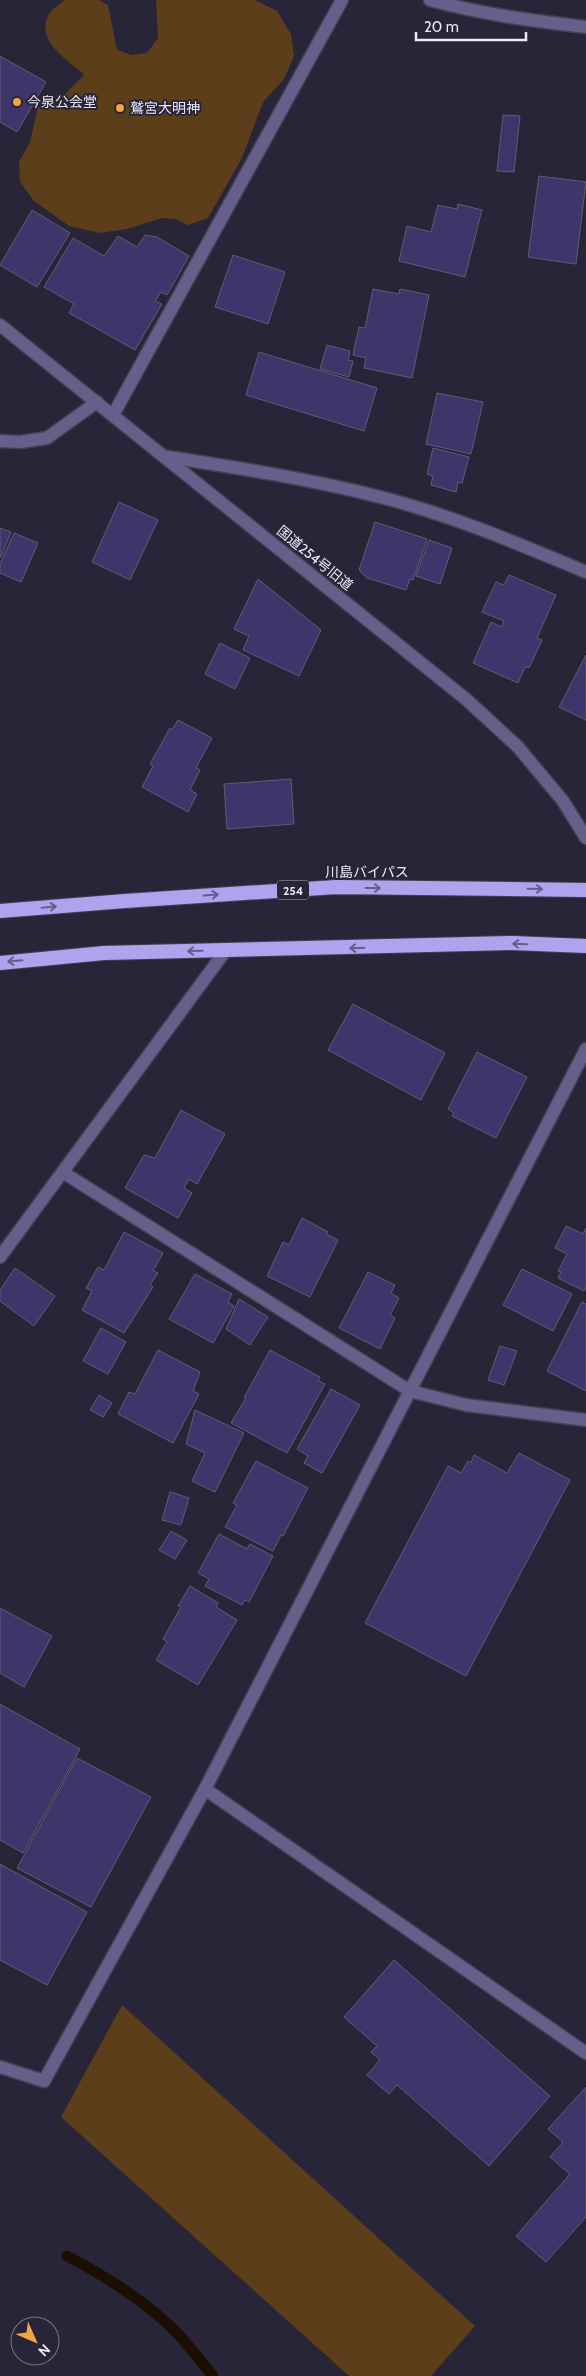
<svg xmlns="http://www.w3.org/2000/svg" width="586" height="2376" font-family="Cabin,'Noto Sans JP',sans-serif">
	<rect width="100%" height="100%" fill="#282539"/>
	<g fill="#5d3e1a">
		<path d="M 65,0 L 99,0 L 108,5 L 117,50 L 132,55 L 147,53 L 158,38 L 156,0 L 255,0 L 277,11 L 291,34 L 294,56 L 284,79 L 263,102 L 242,158 L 208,218 L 188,225 L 176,219 L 162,218 L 127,229 L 100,233 L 69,226 L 34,201 L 20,182 L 19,162 L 30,142 L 38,107 L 58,101 L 84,75 C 68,59 36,43 48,16 C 50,10 60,4 65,0 Z"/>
		<path d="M 122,2005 L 475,2326 L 431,2376 L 349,2376 L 61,2117 Z"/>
	</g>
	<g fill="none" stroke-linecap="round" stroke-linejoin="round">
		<path stroke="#1c0f02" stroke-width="11" d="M 67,2256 C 107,2277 146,2301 178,2334 C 190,2347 201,2362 213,2376"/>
	</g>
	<g fill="#3f356a" stroke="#5f5c73">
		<path d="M 0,56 L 46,82 L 17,132 L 0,122 Z"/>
		<path d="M 503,115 L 520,116 L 514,172 L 497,171 Z"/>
		<path d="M 539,176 L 586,182 L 576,264 L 528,257 Z"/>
		<path d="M 458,204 L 482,210 L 465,277 L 399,261 L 407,226 L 431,232 L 438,205 L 457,209 Z"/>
		<path d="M 32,210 L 70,233 L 37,287 L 0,265 Z"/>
		<path d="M 145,235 L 157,237 L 189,256 L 167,295 L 161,292 L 155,301 L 162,304 L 135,350 L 69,313 L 74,304 L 44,287 L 73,238 L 104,256 L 118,236 L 137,247 Z"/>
		<path d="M 233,255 L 285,272 L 268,324 L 215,307 Z"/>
		<path d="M 373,289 L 399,294 L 400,289 L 429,295 L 412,378 L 364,368 L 366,358 L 353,355 L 359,327 L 365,328 Z"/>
		<path d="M 327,345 L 350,351 L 348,360 L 353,361 L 349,377 L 320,369 Z"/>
		<path d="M 259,352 L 377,388 L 364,431 L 246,395 Z"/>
		<path d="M 437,393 L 483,402 L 471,454 L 426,444 Z"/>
		<path d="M 433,448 L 469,457 L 462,483 L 458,482 L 456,492 L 431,485 L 433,476 L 427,474 Z"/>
		<path d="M 119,502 L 158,520 L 130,580 L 92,562 Z"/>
		<path d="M 375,522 L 427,539 L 413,580 L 410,579 L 406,590 L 367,578 L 359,570 Z"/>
		<path d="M 0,528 L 11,532 L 1,557 L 0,557 Z"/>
		<path d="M 14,533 L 38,543 L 21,582 L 0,573 L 0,564 Z"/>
		<path d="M 429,540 L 452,548 L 440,584 L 416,576 Z"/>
		<path d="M 509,575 L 556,595 L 537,638 L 542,640 L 529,668 L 525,667 L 518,683 L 473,663 L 491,622 L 501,627 L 504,621 L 482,612 L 496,582 L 504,585 Z"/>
		<path d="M 258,579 L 321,630 L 299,676 L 243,650 L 249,636 L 234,629 Z"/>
		<path d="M 220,643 L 250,658 L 235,689 L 205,674 Z"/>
		<path d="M 586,655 L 586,720 L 559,707 Z"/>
		<path d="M 178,720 L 212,738 L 196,768 L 200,770 L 190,790 L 197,794 L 188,812 L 142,787 L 153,766 L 150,764 L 170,728 L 172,730 Z"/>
		<path d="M 291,779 L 294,824 L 227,829 L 224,784 Z"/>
		<path d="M 353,1004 L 445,1053 L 421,1100 L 328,1050 Z"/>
		<path d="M 477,1052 L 527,1077 L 496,1138 L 452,1116 L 454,1113 L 448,1109 Z"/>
		<path d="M 181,1110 L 225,1134 L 197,1184 L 189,1179 L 184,1188 L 192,1193 L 178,1218 L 125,1188 L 144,1155 L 155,1158 Z"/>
		<path d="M 302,1218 L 328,1232 L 326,1234 L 338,1240 L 310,1297 L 267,1276 L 283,1242 L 289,1245 Z"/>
		<path d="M 566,1226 L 583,1234 L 586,1228 L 586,1287 L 584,1291 L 558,1278 L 561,1272 L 558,1271 L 567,1254 L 555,1248 Z"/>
		<path d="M 124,1232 L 163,1253 L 153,1271 L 158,1273 L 150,1285 L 153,1287 L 124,1333 L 82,1310 L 92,1291 L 86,1288 L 98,1267 L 104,1270 Z"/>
		<path d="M 15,1268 L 55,1296 L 34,1326 L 0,1301 L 0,1290 Z"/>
		<path d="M 522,1269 L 572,1294 L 553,1331 L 503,1305 Z"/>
		<path d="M 368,1272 L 395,1285 L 391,1293 L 399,1298 L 390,1315 L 395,1318 L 380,1349 L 339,1328 Z"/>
		<path d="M 195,1274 L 232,1294 L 228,1302 L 234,1306 L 213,1343 L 169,1319 Z"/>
		<path d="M 239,1299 L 268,1317 L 250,1345 L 226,1329 Z"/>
		<path d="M 582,1302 L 586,1304 L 586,1391 L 547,1371 Z"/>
		<path d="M 101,1328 L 126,1342 L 108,1374 L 83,1361 Z"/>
		<path d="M 500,1346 L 517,1351 L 504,1385 L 488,1380 Z"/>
		<path d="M 158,1350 L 200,1372 L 193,1391 L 199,1394 L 173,1443 L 118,1414 L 129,1392 L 135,1394 Z"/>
		<path d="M 270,1350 L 320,1377 L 318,1381 L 325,1384 L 287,1453 L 231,1423 L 246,1398 L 244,1398 Z"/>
		<path d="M 331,1389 L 360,1405 L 322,1473 L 304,1463 L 308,1456 L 297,1449 Z"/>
		<path d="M 99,1395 L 112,1403 L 103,1417 L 90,1410 Z"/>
		<path d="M 195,1410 L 244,1433 L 215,1492 L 192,1481 L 205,1453 L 186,1444 Z"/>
		<path d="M 519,1453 L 570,1480 L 466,1676 L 365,1623 L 448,1466 L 461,1473 L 468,1461 L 471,1463 L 474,1455 L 507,1473 Z"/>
		<path d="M 256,1461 L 308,1488 L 283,1536 L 281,1535 L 273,1551 L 225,1527 L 237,1505 L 233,1503 Z"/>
		<path d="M 170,1492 L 189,1498 L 181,1525 L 162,1520 Z"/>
		<path d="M 171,1531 L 187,1540 L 175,1559 L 159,1550 Z"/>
		<path d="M 219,1534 L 247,1549 L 250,1544 L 273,1556 L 249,1602 L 245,1600 L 242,1605 L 205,1586 L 209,1579 L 198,1573 Z"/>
		<path d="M 190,1586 L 218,1603 L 216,1607 L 237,1620 L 198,1685 L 156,1660 L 167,1642 L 163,1639 L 181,1607 L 178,1606 Z"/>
		<path d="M 0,1608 L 52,1636 L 24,1687 L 0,1673 Z"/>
		<path d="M 0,1704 L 80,1749 L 23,1853 L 0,1840 Z"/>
		<path d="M 77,1758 L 151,1797 L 91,1907 L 17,1868 Z"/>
		<path d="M 0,1864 L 87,1912 L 47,1985 L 0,1960 Z"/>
		<path d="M 394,1960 L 550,2096 L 489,2166 L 397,2085 L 389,2094 L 367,2075 L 380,2060 L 371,2052 L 377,2046 L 344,2017 Z"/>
		<path d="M 586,2087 L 586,2217 L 546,2262 L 516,2236 L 570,2174 L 550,2157 L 563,2142 L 548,2129 Z"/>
	</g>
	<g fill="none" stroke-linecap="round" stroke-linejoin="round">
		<g stroke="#434054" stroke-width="15">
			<g id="minor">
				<path d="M 430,0 C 481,14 533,21 586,27"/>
				<path d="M 113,415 L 342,0"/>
				<path d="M 64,1173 L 410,1391 L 466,1405 L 586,1420"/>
				<path d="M 0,1257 L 226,950"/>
				<path d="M 205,1789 L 586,2053"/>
				<path d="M 0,2067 L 44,2081 L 205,1789 L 586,1049"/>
			</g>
		</g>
		<g stroke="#434054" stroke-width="15">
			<g id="tertiary">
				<path d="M 0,325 L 467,700 L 518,747 L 563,801 L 586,838"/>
				<path d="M 0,441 L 20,442 L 47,438 L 97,402"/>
				<path d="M 168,457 C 239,468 310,479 380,497 C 451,515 519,544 586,572"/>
			</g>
		</g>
		<g stroke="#434054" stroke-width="16">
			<g id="trunk">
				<path d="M 0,911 L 125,901 L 336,887 L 586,890"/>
				<path d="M 0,963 L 104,953 L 512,943 L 586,946"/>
			</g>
		</g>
		<use href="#minor" stroke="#655f8a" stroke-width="12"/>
		<use href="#tertiary" stroke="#655f8a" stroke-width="12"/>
		<use href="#trunk" stroke="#aea3ef" stroke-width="14"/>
	</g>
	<defs><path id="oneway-shaft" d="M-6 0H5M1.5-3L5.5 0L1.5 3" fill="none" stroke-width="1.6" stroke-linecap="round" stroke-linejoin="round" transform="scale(1.25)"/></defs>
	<g stroke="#645e8b">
		<use href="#oneway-shaft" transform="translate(373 888)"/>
		<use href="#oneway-shaft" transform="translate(535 889) rotate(1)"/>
		<use href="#oneway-shaft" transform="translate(211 895) rotate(-4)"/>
		<use href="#oneway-shaft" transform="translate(49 907) rotate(-5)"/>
		<use href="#oneway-shaft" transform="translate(520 944) rotate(-178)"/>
		<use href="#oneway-shaft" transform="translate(357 948) rotate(178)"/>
		<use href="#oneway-shaft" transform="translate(195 951) rotate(179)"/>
		<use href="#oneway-shaft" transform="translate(15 961) rotate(175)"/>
	</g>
	<g fill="#f3a442" stroke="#282539" stroke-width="2">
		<circle cx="17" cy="102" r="5"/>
		<circle cx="120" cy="108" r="5"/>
	</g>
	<g text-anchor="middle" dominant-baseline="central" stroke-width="4" stroke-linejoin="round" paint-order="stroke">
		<rect fill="#282539" stroke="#b0aebe" stroke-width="1" x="277" y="880.5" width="32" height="19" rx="4"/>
		<g font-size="12" font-weight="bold" fill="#eae9f7">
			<text x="293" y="890">254</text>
		</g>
		<g font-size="14" fill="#eae9f7" stroke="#282539" text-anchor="start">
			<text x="27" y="102">今泉公会堂</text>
			<text x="130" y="108">鷲宮大明神</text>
		</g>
		<g font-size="14" fill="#eae9f7" stroke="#282539">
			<text transform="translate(315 558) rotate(39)">国道254号旧道</text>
			<text x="367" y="872">川島バイパス</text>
		</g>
	</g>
	<g transform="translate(35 2341) rotate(135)"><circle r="24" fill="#282539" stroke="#767385"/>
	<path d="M0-4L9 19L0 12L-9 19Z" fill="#f3a442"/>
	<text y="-8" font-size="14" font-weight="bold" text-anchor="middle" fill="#eae9f7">N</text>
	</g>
	<path d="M416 32v8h110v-8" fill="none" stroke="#eae9f7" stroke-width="2.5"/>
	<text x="424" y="32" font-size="15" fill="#eae9f7" stroke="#282539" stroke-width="4" paint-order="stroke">20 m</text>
</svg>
